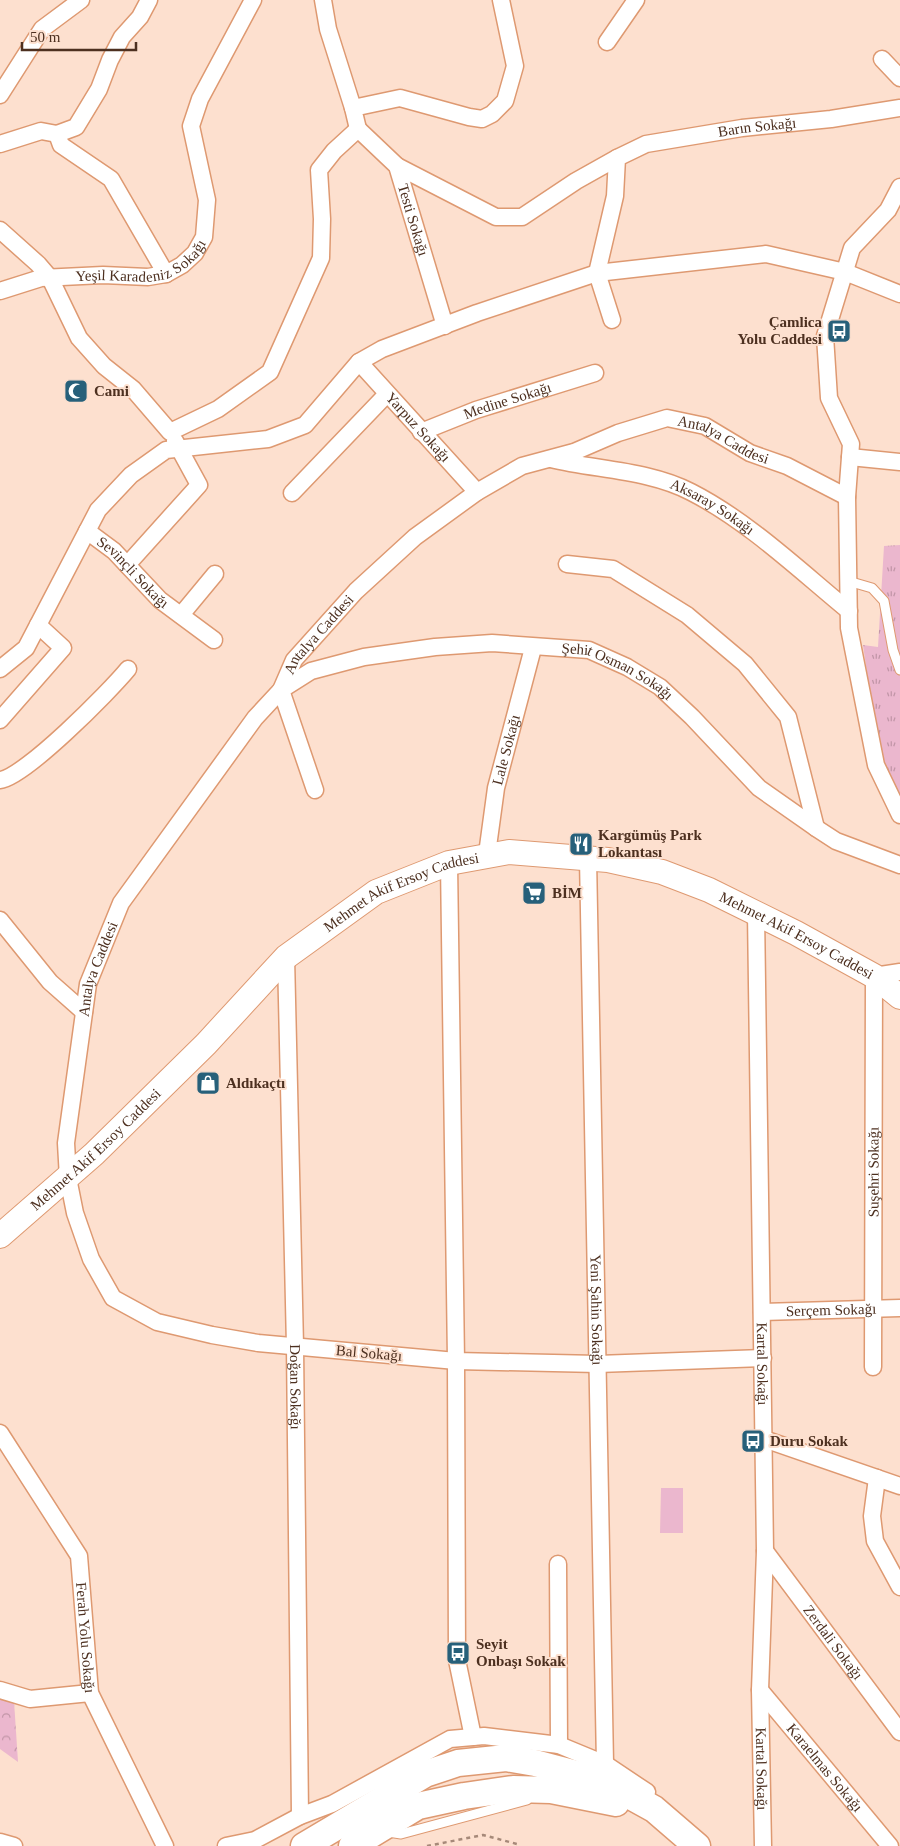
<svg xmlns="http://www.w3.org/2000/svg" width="900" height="1846" font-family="'Times New Roman',serif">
	<defs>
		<pattern id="grass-tufts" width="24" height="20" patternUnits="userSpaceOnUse" patternTransform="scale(1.25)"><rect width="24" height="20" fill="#ebb7ce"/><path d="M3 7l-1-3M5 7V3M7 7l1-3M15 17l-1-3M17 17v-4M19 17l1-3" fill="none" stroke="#c195a7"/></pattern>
		<pattern id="park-crowns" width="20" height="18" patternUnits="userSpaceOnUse" patternTransform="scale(1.25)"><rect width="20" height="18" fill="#ebb7ce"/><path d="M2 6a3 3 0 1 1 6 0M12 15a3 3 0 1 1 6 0" fill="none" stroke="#c195a7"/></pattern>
	</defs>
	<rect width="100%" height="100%" fill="#fde0cf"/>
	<path fill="url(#grass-tufts)" d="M 900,545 L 900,806 L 881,771 L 863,645 L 878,647 L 884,546 Z"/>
	<path fill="url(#park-crowns)" d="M 0,1696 L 14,1701 L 18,1762 L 0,1749 Z"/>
	<path fill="#ebb7ce" d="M 661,1488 L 683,1488 L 683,1533 L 660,1533 Z"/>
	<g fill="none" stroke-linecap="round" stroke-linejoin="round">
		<g stroke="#de9971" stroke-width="11">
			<g id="lane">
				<path d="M 848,581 L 872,588 L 884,601 L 893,650 L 900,670"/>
				<path d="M 388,1832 L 401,1834 L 527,1800"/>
			</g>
		</g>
		<g stroke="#de9971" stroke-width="19">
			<g id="street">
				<path d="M 323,0 L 328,29 L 353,108"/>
				<path d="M 607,42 L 636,0"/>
				<path d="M 882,59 L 900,78"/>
				<path d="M 0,95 L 42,29 L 81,0"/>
				<path d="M 358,129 L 353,108 L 400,98 L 469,117 L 482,119 L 492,114 L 505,101 L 515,66 L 501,0"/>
				<path id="s1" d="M 358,129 L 397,166 L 445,326"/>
				<path d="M 57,134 L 76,127 L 99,89 L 110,60 L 122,37 L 140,17 L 149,0"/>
				<path d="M 0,144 L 41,131 L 57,134 L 61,145 L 111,179 L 166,274"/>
				<path d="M 397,166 L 496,217 L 522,217 L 576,181 L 617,158"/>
				<path d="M 900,187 L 888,210 L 852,248 L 825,336 L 829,398 L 851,444 L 847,497 L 849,628 L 876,765 L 900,815"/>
				<path d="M 0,230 L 38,264 L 50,278 L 79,338 L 104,366 L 133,389 L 170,432 L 218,409 L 270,372 L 321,258 L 322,219 L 319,170 L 334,151 L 358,129"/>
				<path id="s2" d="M 0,291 L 41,278 L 103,275 L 148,277 L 166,274 L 182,265 L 195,253 L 204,237 L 207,200 L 191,126 L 200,99 L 253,0"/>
				<path id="s3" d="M 612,320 L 597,273 L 615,196 L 617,158 L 646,144 L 742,128 L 831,119 L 900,108"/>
				<path id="s4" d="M 359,362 L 477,492"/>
				<path id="s5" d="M 421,432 L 476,410 L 595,373"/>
				<path d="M 850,457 L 900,462"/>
				<path id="s6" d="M 551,459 C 596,470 649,470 691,492 C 748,521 799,570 849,611"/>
				<path d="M 292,493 L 387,394"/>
				<path id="s7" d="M 87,531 L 114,551 L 160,600 L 214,640"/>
				<path d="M 567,564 L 613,569 L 687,615 L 745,664 L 788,717 L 816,828"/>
				<path d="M 127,565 L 199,485 L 175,441"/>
				<path d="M 181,615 L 215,574"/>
				<path d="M 0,669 L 26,648 L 98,510 L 131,475 L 166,450 L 268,439 L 305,425 L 359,362 L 382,349 L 477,313 L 597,273 L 766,254 L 845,272 L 900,294"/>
				<path d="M 0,720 L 63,648 L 38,625"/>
				<path d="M 0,780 C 24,778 110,691 128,669"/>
				<path id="s8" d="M 315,790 L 281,690 L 311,671 L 364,657 L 435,647 L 492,643 L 589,650 L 627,667 L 660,687 L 692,717 L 759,788 L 816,828 L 836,841 L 900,865"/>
				<path id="s9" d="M 487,854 L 496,788 L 533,648"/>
				<path id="s10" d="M 588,858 L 605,1764"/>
				<path d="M 449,863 L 456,1361 L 457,1660 L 473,1737"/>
				<path id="s11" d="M 756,913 L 765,1551 L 760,1690 L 763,1846"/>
				<path d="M 0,920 L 50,982 L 84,1012"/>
				<path id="s12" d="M 286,957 L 295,1346 L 300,1816"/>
				<path id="s13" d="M 762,1312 L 900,1308"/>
				<path id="s14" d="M 763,1358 L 598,1364 L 456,1361 L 258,1343 L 212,1335 L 157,1322 L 113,1298 L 91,1259 L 75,1213 L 68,1178 L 66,1143 L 88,984 L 121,903 L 255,718 L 281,690 L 294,660 L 356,591 L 415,537 L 477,492 L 522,466 L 574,452 L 618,433 L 667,418 L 705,426 L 750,453 L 787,466 L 847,497"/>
				<path id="s15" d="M 873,1367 L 874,976 L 900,972"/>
				<path id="s16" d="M 0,1433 L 79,1556 L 90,1693 L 165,1846"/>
				<path d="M 764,1439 L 900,1486"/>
				<path d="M 877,1478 L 872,1516 L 875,1541 L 900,1587"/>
				<path id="s17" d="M 765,1551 L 900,1732"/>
				<path d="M 558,1564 L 559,1745"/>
				<path d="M 0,1690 L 30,1699 L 90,1693"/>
				<path id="s18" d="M 760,1690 L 890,1846"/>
				<path d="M 0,1842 L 14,1846"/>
				<path d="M 226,1846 L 255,1840 L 300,1816 L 332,1804 L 450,1739 L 484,1736 L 559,1745 L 605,1764 L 647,1792"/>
			</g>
		</g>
		<g stroke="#de9971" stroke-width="26">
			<g id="secondary">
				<path id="s19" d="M 0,1236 L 94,1154 L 206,1044 L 286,957 L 376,892 L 449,863 L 509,852 L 608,860 L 662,872 L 709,890 L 796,933 L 874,976 L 900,997"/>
			</g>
		</g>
		<g stroke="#de9971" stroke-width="29">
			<g id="primary">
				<path d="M 304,1846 L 425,1774 L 458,1763 L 506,1758 L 535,1763 L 588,1777 L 625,1793 L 654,1809 L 697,1846"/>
				<path d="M 352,1846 L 418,1806 L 464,1796 L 513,1789 L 551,1790 L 616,1803"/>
			</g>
		</g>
		<path stroke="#a68979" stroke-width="2.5" stroke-dasharray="4 4" stroke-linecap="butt" d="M 427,1846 L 483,1835 L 517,1844 L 518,1846"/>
		<use href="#lane" stroke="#fff" stroke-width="9"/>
		<use href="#street" stroke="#fff" stroke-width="16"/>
		<use href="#secondary" stroke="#fff" stroke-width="24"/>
		<use href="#primary" stroke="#fff" stroke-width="26"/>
	</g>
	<defs>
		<g id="bus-square" transform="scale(1.25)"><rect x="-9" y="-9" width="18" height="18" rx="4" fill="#27607a" stroke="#fde0cf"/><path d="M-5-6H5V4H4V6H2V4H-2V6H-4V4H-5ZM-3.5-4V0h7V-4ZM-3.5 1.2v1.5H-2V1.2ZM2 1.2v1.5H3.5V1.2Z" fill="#fff"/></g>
		<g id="mosque-square" transform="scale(1.25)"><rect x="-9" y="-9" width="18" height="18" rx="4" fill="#27607a" stroke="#fde0cf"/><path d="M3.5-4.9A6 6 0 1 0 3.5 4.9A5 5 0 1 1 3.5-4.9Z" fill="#fff"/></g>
		<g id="restaurant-square" transform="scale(1.25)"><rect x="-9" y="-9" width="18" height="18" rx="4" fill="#27607a" stroke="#fde0cf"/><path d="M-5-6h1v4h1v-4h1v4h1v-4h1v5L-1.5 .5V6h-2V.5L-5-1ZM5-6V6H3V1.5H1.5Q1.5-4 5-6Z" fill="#fff"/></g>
		<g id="supermarket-square" transform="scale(1.25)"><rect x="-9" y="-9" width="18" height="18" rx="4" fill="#27607a" stroke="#fde0cf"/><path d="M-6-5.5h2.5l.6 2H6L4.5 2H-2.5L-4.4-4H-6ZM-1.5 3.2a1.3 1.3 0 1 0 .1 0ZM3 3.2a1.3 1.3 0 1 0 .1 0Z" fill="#fff"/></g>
		<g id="shop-square" transform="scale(1.25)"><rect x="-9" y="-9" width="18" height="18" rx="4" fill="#27607a" stroke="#fde0cf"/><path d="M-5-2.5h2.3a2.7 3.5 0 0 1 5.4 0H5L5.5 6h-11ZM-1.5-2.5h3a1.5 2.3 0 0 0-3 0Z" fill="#fff"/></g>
	</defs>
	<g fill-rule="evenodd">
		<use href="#bus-square" x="839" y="331"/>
		<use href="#mosque-square" x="76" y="391"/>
		<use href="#restaurant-square" x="581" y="844"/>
		<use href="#supermarket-square" x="534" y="893"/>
		<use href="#shop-square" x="208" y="1083"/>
		<use href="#bus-square" x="753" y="1441"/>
		<use href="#bus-square" x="458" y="1653"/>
	</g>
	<g text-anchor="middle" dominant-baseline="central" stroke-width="4" stroke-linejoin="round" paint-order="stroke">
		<g font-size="15" fill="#4d3020" stroke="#fde0cf">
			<text stroke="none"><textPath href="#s3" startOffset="311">Barın Sokağı</textPath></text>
			<text stroke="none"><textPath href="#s1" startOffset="110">Testi Sokağı</textPath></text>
			<text stroke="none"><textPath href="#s2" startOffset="148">Yeşil Karadeniz Sokağı</textPath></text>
			<text stroke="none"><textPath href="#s5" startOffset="92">Medine Sokağı</textPath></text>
			<text stroke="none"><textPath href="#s4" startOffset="88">Yarpuz Sokağı</textPath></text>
			<text stroke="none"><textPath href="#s14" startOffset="1886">Antalya Caddesi</textPath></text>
			<text stroke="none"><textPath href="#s6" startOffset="170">Aksaray Sokağı</textPath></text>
			<text stroke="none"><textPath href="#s7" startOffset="62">Sevinçli Sokağı</textPath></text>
			<text stroke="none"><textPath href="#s14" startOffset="1406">Antalya Caddesi</textPath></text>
			<text stroke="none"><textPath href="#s8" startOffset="456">Şehit Osman Sokağı</textPath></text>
			<text stroke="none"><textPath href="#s9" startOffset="106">Lale Sokağı</textPath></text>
			<text stroke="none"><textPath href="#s19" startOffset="534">Mehmet Akif Ersoy Caddesi</textPath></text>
			<text stroke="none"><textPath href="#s19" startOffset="954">Mehmet Akif Ersoy Caddesi</textPath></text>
			<text stroke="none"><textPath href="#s14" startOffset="1001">Antalya Caddesi</textPath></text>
			<text stroke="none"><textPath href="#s19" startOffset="129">Mehmet Akif Ersoy Caddesi</textPath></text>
			<text stroke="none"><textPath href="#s15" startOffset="195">Suşehri Sokağı</textPath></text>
			<text stroke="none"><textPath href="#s13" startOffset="69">Serçem Sokağı</textPath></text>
			<text stroke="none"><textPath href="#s10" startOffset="452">Yeni Şahin Sokağı</textPath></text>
			<text transform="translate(369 1353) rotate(5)">Bal Sokağı</text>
			<text stroke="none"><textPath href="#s11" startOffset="451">Kartal Sokağı</textPath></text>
			<text stroke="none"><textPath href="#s12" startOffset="430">Doğan Sokağı</textPath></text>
			<text stroke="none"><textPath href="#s16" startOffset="228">Ferah Yolu Sokağı</textPath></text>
			<text stroke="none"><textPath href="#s17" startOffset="114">Zerdali Sokağı</textPath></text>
			<text stroke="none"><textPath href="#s18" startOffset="101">Karaelmas Sokağı</textPath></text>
			<text stroke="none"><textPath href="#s11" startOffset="856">Kartal Sokağı</textPath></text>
		</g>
		<g font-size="15" font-weight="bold" fill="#4d3020" stroke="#fde0cf" text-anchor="start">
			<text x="822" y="322" text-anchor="end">Çamlica<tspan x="822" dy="17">Yolu Caddesi</tspan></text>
			<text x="94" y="391">Cami</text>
			<text x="598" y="835">Kargümüş Park<tspan x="598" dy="17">Lokantası</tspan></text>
			<text x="552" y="893">BİM</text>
			<text x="226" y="1083">Aldıkaçtı</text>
			<text x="770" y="1441">Duru Sokak</text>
			<text x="476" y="1644">Seyit<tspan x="476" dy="17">Onbaşı Sokak</tspan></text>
		</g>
	</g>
	<path d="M22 42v8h114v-8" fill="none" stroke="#4d3020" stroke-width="2.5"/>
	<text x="30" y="42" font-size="15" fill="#4d3020" stroke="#fde0cf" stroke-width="4" paint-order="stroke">50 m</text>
</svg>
